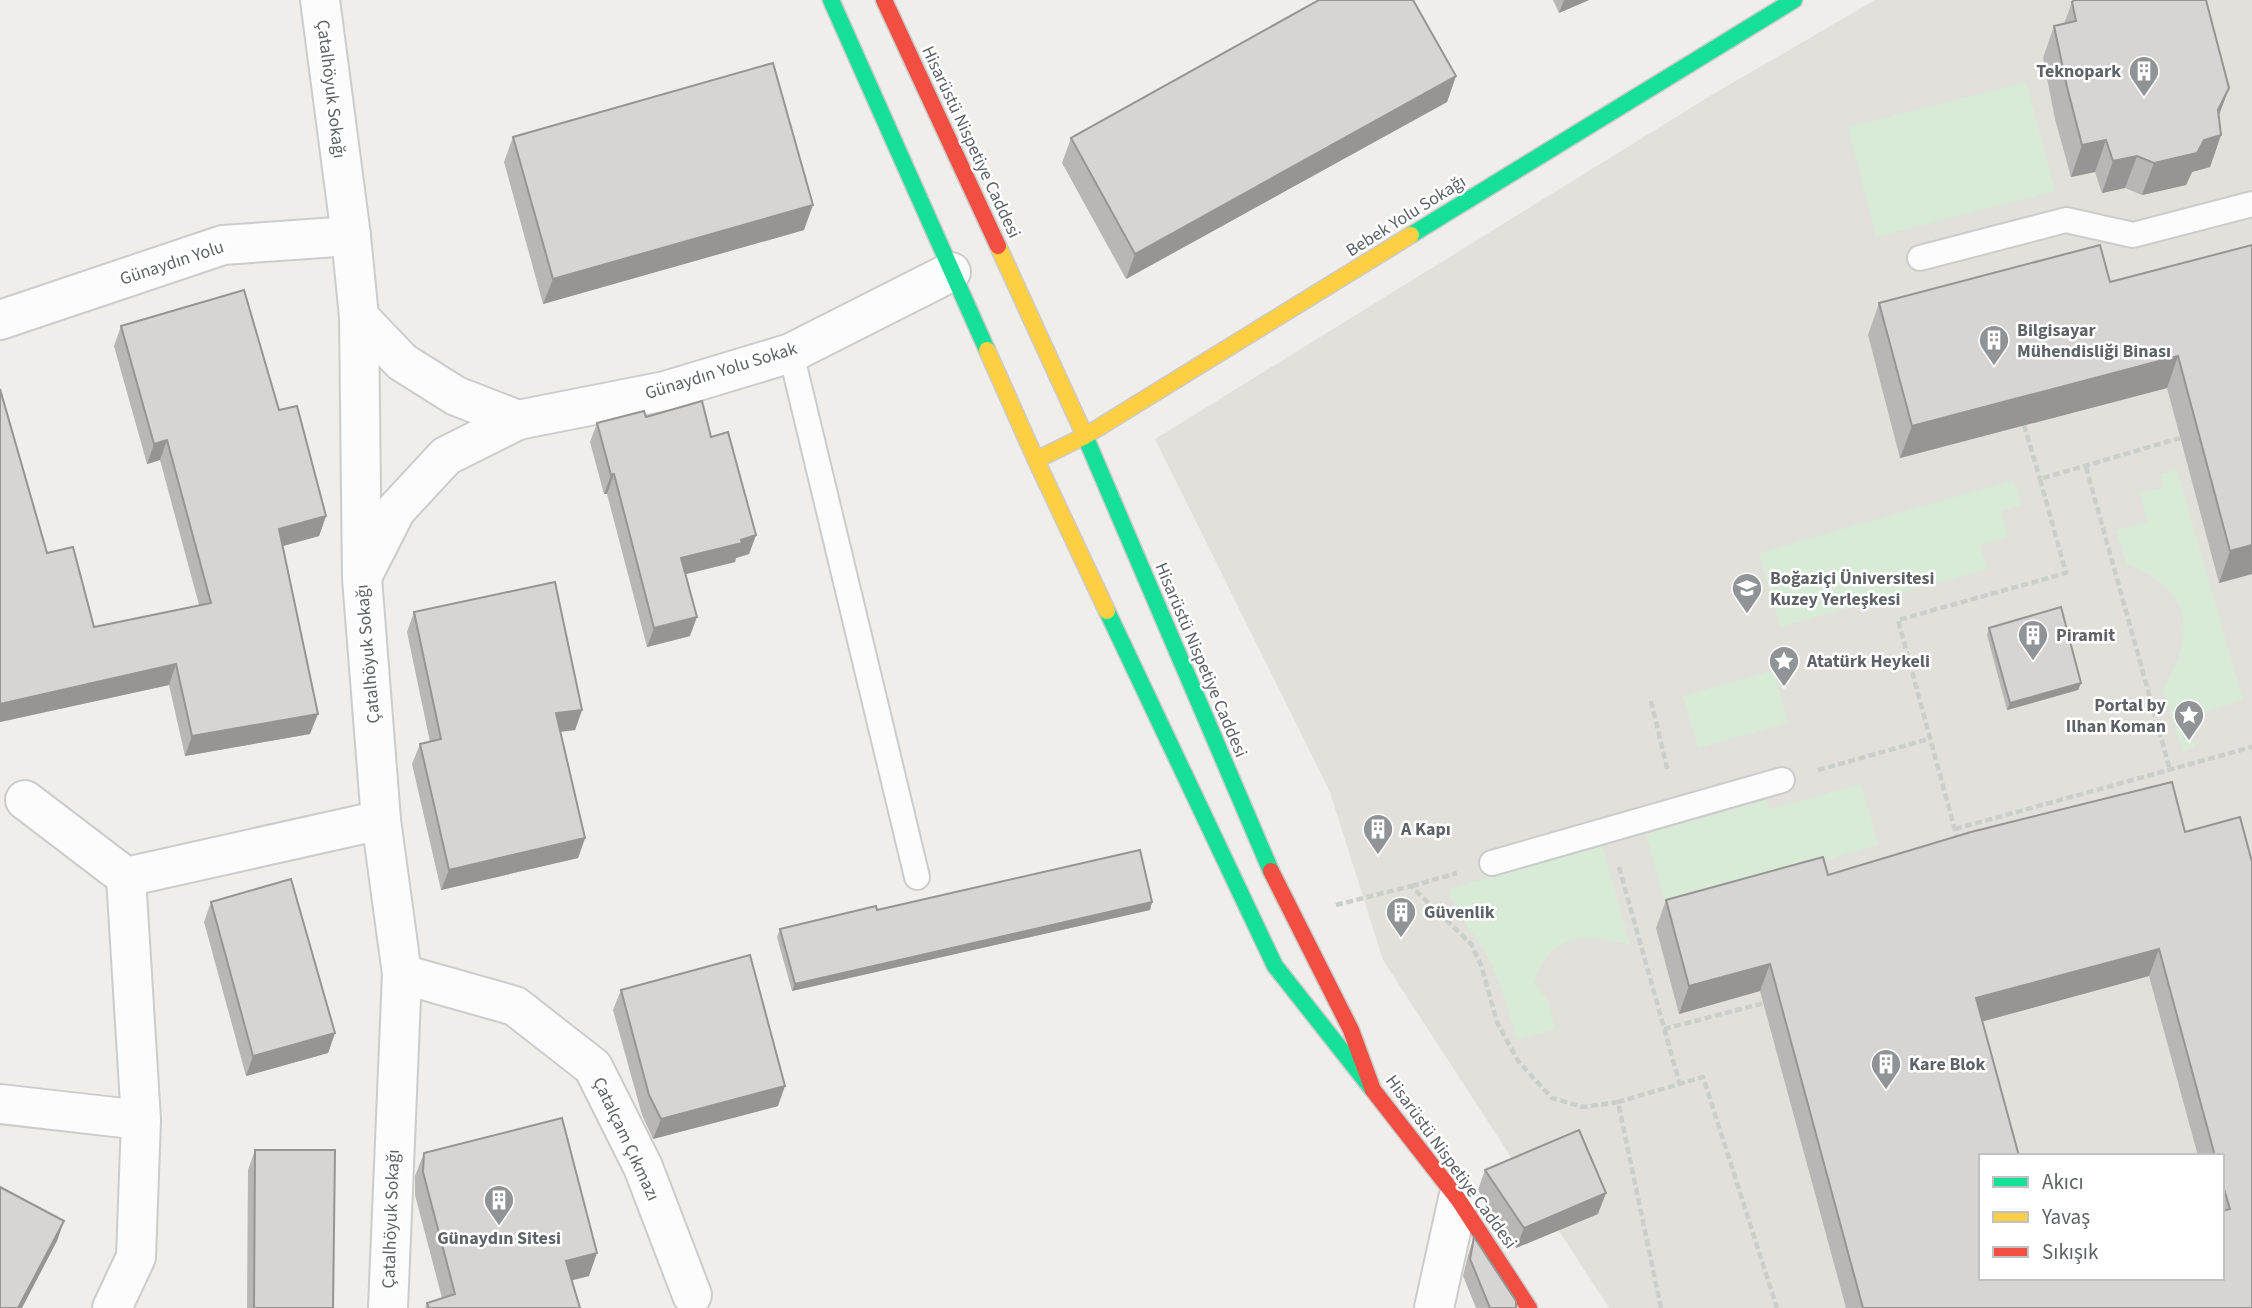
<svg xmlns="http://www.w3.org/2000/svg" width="2252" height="1308" font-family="'Source Sans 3',sans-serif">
	<rect width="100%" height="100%" fill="#efeeea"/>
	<path fill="#e2e0da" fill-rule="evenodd" d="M 1875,0 L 2252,0 L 2252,1308 L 1609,1308 L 1383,960 L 1330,792 L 1155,439 L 1715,93 ZM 1981,1156 L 2222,1156 L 2222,1278 L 1981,1278 Z"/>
	<g fill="#d8ebd6">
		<path d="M 2026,82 L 2055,191 L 1876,237 L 1848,127 Z"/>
		<path d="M 2177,470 L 2243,700 L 2186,718 L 2195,748 L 2183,752 L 2163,689 C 2197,634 2192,589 2127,564 L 2116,530 L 2147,522 L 2140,493 L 2164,487 L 2161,474 Z"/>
		<path d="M 2014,480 L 2021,505 L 2001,511 L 2008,537 L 1980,545 L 1987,569 L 1780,627 L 1759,553 Z"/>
		<path d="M 1774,670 L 1788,723 L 1698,748 L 1683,696 Z"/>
		<path d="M 1861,784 L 1878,845 L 1809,865 L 1671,924 L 1646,834 L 1767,800 L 1770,809 Z"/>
		<path d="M 1602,845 L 1630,945 C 1586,933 1550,932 1534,983 L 1548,1001 L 1555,1029 L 1517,1040 C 1509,1013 1502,986 1490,961 C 1478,935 1455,917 1449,889 Z"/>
	</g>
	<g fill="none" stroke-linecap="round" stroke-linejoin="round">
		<g stroke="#cbcccc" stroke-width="28">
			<g id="lane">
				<path d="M 1920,258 L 2066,220 L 2133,235 L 2252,204"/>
				<path d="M 791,353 L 917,877"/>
				<path d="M 1492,863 L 1782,780"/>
			</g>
		</g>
		<g stroke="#cbcccc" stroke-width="42">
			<g id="street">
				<path d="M 320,0 L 351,236 L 359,317 L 362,578 L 381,820 L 402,974 L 388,1308"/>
				<path d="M 359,317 L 402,362 L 456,396 L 518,420 L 446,456 L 396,510 L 364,573"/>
				<path d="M 0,320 L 223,245 L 351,236"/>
				<path d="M 518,420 L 665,391 L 791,353 L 951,272"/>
				<path d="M 25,800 L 126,877"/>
				<path d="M 402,974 L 515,1006 L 593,1067 L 643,1167 L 692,1295"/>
				<path d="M 0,1104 L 141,1120"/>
				<path d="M 112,1308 L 136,1257 L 141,1120 L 126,877 L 381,820"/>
				<path d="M 1434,1308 L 1458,1199"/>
			</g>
		</g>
		<g stroke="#cacacb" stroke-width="19">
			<g id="fast">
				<path d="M 831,0 L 987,350"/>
				<path d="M 1411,235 L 1794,0"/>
				<path d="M 1085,436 L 1271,871"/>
				<path d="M 1107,611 L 1275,966 L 1373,1090"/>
			</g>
		</g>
		<g stroke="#cacacb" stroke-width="19">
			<g id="slow">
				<path d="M 998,246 L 1085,436"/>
				<path d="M 987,350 L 1036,460"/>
				<path d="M 1107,611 L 1036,460 L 1085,436 L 1411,235"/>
			</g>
		</g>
		<g stroke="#cacacb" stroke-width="19">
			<g id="jam">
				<path d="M 884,0 L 998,246"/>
				<path d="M 1271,871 L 1351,1030 L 1373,1090 L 1458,1199 L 1529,1308"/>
			</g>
		</g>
		<g stroke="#cacfcc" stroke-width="4.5" stroke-dasharray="7 3.5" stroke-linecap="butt">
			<path d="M 2024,425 L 2040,479"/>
			<path d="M 2086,467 L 2170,770"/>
			<path d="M 1651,701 L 1668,772"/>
			<path d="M 1818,770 L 1929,739"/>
			<path d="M 1955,829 L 2252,747"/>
			<path d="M 1958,841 L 1898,620 L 2066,573 L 2040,479 L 2180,438"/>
			<path d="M 1619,867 L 1680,1085"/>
			<path d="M 1412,886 L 1457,873"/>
			<path d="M 1336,905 L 1411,886 L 1471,944 L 1481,965 L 1497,1022 L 1518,1061 L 1552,1098 L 1583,1107 L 1618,1102"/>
			<path d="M 1664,1029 L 1764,1003"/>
			<path d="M 1661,1308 L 1618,1102 L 1703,1077 L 1777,1308"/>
		</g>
		<use href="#lane" stroke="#fdfcfc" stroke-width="24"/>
		<use href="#street" stroke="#fdfcfc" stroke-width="38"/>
		<use href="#fast" stroke="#16e098" stroke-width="16"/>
		<use href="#slow" stroke="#ffcf43" stroke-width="16"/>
		<use href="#jam" stroke="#f24e42" stroke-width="16"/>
	</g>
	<g fill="#b8b7b5" fill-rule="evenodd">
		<path d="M 1553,0 L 1589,0 L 1559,13 Z"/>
		<path d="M 2072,2 L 2229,88 L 2219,115 L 2221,135 L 2210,167 L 2192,172 L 2186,185 L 2142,195 L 2125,188 L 2102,193 L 2095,172 L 2071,177 L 2055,119 L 2043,58 L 2054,26 L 2064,24 Z"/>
		<path d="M 1456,76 L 1447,102 L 1126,279 L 1062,163 L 1071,138 Z"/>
		<path d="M 513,137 L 804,230 L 543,304 L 504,162 Z"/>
		<path d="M 2252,245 L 2252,574 L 2219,583 L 2167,388 L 1900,458 L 1868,335 L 1879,303 L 2110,282 Z"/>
		<path d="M 121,326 L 279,410 L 326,516 L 319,536 L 283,546 L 310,734 L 185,756 L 169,685 L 0,722 L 47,553 L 94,627 L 199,605 L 160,460 L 147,464 L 114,346 Z"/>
		<path d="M 646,417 L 711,437 L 756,535 L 749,554 L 736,558 L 735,562 L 686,574 L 690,636 L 647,647 L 607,494 L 604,494 L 590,442 L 597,423 Z"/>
		<path d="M 414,612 L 582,710 L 575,730 L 560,732 L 585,838 L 578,858 L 441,890 L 412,764 L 420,744 L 430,742 L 407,632 Z"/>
		<path d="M 1989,628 L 2081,683 L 2078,690 L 2007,710 L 1987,635 Z"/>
		<path d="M 2172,782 L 2252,1308 L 1846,1308 L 1760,991 L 1679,1014 L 1656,928 L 1666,900 L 1828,875 ZM 2149,976 L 2198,1156 L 2222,1156 L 2222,1278 L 1981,1278 L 1983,1021 Z"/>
		<path d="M 211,902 L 335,1033 L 328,1053 L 246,1076 L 204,922 Z"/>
		<path d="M 1152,902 L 1150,910 L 792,991 L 777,937 L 780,929 L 877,910 Z"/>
		<path d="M 621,990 L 778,1106 L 653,1139 L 642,1115 L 613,1010 Z"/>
		<path d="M 255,1150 L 333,1308 L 247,1308 L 248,1170 Z"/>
		<path d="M 424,1153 L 589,1276 L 572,1280 L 580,1308 L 425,1308 L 427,1303 L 442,1298 L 415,1195 L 415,1176 Z"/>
		<path d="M 1485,1170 L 1598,1214 L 1516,1248 L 1478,1190 Z"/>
		<path d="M 1474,1237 L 1516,1308 L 1476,1308 L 1463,1276 L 1468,1255 Z"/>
	</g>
	<g fill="#969594">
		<path d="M 1564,0 L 1589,0 L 1559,13 Z"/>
		<path d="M 1456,76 L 1447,102 L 1126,279 L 1135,254 Z"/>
		<path d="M 2229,88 L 2217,120 L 2221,135 L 2210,167 L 2192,172 L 2186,185 L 2142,195 L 2154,163 L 2218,110 Z"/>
		<path d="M 2106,140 L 2095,172 L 2071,177 L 2082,145 Z"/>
		<path d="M 2137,156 L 2125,188 L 2102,193 L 2113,161 Z"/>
		<path d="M 813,205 L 804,230 L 543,304 L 553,279 Z"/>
		<path d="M 2178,356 L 2167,388 L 1900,458 L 1912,426 Z"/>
		<path d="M 167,440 L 160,460 L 147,464 L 154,444 Z"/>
		<path d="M 614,474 L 607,494 L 604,494 L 611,475 Z"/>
		<path d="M 326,516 L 319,536 L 272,549 L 279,529 Z"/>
		<path d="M 756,535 L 749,554 L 736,558 L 735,562 L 674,577 L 681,558 Z"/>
		<path d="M 2252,545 L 2252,574 L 2219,583 L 2230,551 Z"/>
		<path d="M 697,617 L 690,636 L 647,647 L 654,628 Z"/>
		<path d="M 176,664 L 169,685 L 0,722 L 0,704 Z"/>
		<path d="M 2081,683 L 2078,690 L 2007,710 L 2010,703 Z"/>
		<path d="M 582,710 L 575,730 L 548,733 L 556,713 Z"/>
		<path d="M 318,714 L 310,734 L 185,756 L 192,736 Z"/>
		<path d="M 585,838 L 578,858 L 441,890 L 449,870 Z"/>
		<path d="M 1152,902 L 1150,910 L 792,991 L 795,984 Z"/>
		<path d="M 2159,949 L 2149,976 L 1966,1026 L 1976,998 Z"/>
		<path d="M 1770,964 L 1760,991 L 1679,1014 L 1689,986 Z"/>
		<path d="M 335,1033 L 328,1053 L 246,1076 L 253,1056 Z"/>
		<path d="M 785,1086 L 778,1106 L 653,1139 L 661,1119 Z"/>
		<path d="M 1606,1193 L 1598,1214 L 1516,1248 L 1524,1228 Z"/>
		<path d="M 64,1221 L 57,1241 L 22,1308 L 18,1308 Z"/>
		<path d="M 597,1253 L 589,1276 L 558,1284 L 566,1261 Z"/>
	</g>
	<g fill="#d6d5d3" stroke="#969594" stroke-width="2" fill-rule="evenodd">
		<path d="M 1319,0 L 1413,0 L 1456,76 L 1135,254 L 1071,138 Z"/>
		<path d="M 2074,0 L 2206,0 L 2229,88 L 2218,110 L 2221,135 L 2204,140 L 2197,153 L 2154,163 L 2137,156 L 2113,161 L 2106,140 L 2082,145 L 2067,87 L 2054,26 L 2076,21 L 2072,2 Z"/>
		<path d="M 773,63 L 813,205 L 553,279 L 513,137 Z"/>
		<path d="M 2100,245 L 2110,282 L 2252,245 L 2252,545 L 2230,551 L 2178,356 L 1912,426 L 1879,303 Z"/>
		<path d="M 244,290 L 279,410 L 297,406 L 326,516 L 279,529 L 318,714 L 192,736 L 176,664 L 0,704 L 0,389 L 47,553 L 73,547 L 94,627 L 211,603 L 167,440 L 154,444 L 121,326 Z"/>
		<path d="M 702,401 L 711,437 L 728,432 L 756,535 L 741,540 L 742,543 L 681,558 L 697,617 L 654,628 L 614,474 L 611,475 L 597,423 L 644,411 L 646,417 Z"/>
		<path d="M 555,582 L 582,710 L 556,713 L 585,838 L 449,870 L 420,744 L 441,739 L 414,612 Z"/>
		<path d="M 2061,607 L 2081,683 L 2010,703 L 1989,628 Z"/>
		<path d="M 2172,782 L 2185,832 L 2240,817 L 2252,862 L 2252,1308 L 1863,1308 L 1770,964 L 1689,986 L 1666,900 L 1823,857 L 1828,875 L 1971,832 ZM 2159,949 L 2215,1156 L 2222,1156 L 2222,1182 L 2230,1209 L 2222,1211 L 2222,1278 L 1981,1278 L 1981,1156 L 2019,1156 L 1976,998 Z"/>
		<path d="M 1140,850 L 1152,902 L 795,984 L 780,929 L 876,906 L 877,910 Z"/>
		<path d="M 291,879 L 335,1033 L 253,1056 L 211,902 Z"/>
		<path d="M 750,955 L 785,1086 L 661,1119 L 649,1095 L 621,990 Z"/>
		<path d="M 562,1118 L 597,1253 L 566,1261 L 580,1308 L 429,1308 L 427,1303 L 455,1294 L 423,1172 L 424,1153 Z"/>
		<path d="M 1579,1130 L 1606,1193 L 1524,1228 L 1485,1170 Z"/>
		<path d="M 255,1150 L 335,1150 L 333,1308 L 254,1308 Z"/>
		<path d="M 0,1187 L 64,1221 L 18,1308 L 0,1308 Z"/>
		<path d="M 1474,1237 L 1516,1301 L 1516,1308 L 1490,1308 L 1470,1259 Z"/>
	</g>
	<defs>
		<g id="building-pin" transform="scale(1.575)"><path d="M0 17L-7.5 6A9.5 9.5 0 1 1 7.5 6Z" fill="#919496" stroke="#fff"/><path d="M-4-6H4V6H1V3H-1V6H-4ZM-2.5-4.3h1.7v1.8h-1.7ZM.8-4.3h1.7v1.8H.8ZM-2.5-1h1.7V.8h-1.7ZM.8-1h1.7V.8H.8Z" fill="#fff"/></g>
		<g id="university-pin" transform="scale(1.575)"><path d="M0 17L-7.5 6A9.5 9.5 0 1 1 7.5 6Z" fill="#919496" stroke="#fff"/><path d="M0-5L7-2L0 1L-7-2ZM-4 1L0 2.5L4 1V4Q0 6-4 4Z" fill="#fff"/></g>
		<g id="sight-pin" transform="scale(1.575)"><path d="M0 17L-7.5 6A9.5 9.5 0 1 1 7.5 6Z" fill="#919496" stroke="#fff"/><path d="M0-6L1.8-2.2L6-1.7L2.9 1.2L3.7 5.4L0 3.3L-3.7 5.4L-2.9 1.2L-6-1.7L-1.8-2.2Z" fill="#fff"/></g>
	</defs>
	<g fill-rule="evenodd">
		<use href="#building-pin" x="2144" y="71"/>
		<use href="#building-pin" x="1994" y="340"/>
		<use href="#university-pin" x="1747" y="588"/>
		<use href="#building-pin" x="2033" y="635"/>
		<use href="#sight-pin" x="1784" y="661"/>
		<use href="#sight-pin" x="2189" y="715"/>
		<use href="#building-pin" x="1378" y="829"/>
		<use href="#building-pin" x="1401" y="912"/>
		<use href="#building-pin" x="1886" y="1064"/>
		<use href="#building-pin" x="499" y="1200"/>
	</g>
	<g text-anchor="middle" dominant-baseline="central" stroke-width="5" stroke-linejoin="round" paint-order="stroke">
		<g font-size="18" font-weight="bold" fill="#5f6368" stroke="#fff" text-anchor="start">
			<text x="2121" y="71" text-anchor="end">Teknopark</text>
			<text x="2017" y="330">Bilgisayar<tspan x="2017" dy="21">Mühendisliği Binası</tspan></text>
			<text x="1770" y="578">Boğaziçi Üniversitesi<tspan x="1770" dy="21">Kuzey Yerleşkesi</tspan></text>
			<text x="2056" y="635">Piramit</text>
			<text x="1807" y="661">Atatürk Heykeli</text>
			<text x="2166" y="705" text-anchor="end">Portal by<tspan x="2166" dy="21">Ilhan Koman</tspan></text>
			<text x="1401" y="829">A Kapı</text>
			<text x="1424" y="912">Güvenlik</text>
			<text x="1909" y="1064">Kare Blok</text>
			<text x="499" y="1238" text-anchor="middle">Günaydın Sitesi</text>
		</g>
		<g font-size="18" fill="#5f6368" stroke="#fff">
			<text transform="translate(331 89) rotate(83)">Çatalhöyuk Sokağı</text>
			<text transform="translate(971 142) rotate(65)">Hisarüstü Nispetiye Caddesi</text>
			<text transform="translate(1406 216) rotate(-32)">Bebek Yolu Sokağı</text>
			<text transform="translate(172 263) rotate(-18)">Günaydın Yolu</text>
			<text transform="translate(721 371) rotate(-17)">Günaydın Yolu Sokak</text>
			<text transform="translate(368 654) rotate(-95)">Çatalhöyuk Sokağı</text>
			<text transform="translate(1201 660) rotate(67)">Hisarüstü Nispetiye Caddesi</text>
			<text transform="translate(626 1139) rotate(65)">Çatalçam Çıkmazı</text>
			<text transform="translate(1451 1162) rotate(54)">Hisarüstü Nispetiye Caddesi</text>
			<text transform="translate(391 1219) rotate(-88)">Çatalhöyuk Sokağı</text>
		</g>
	</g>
	<rect x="1979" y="1154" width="245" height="126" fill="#ffffff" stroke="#bfc1c3" stroke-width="2"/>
	<rect x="1993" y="1177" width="35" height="10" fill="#16e098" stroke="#bfc1c3" stroke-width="2"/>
	<text x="2042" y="1189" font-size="21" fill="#5f6368">Akıcı</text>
	<rect x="1993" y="1212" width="35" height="10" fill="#ffcf43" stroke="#bfc1c3" stroke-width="2"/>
	<text x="2042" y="1224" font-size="21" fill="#5f6368">Yavaş</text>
	<rect x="1993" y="1247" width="35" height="10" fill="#f24e42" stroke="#bfc1c3" stroke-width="2"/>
	<text x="2042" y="1259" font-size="21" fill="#5f6368">Sıkışık</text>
</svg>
